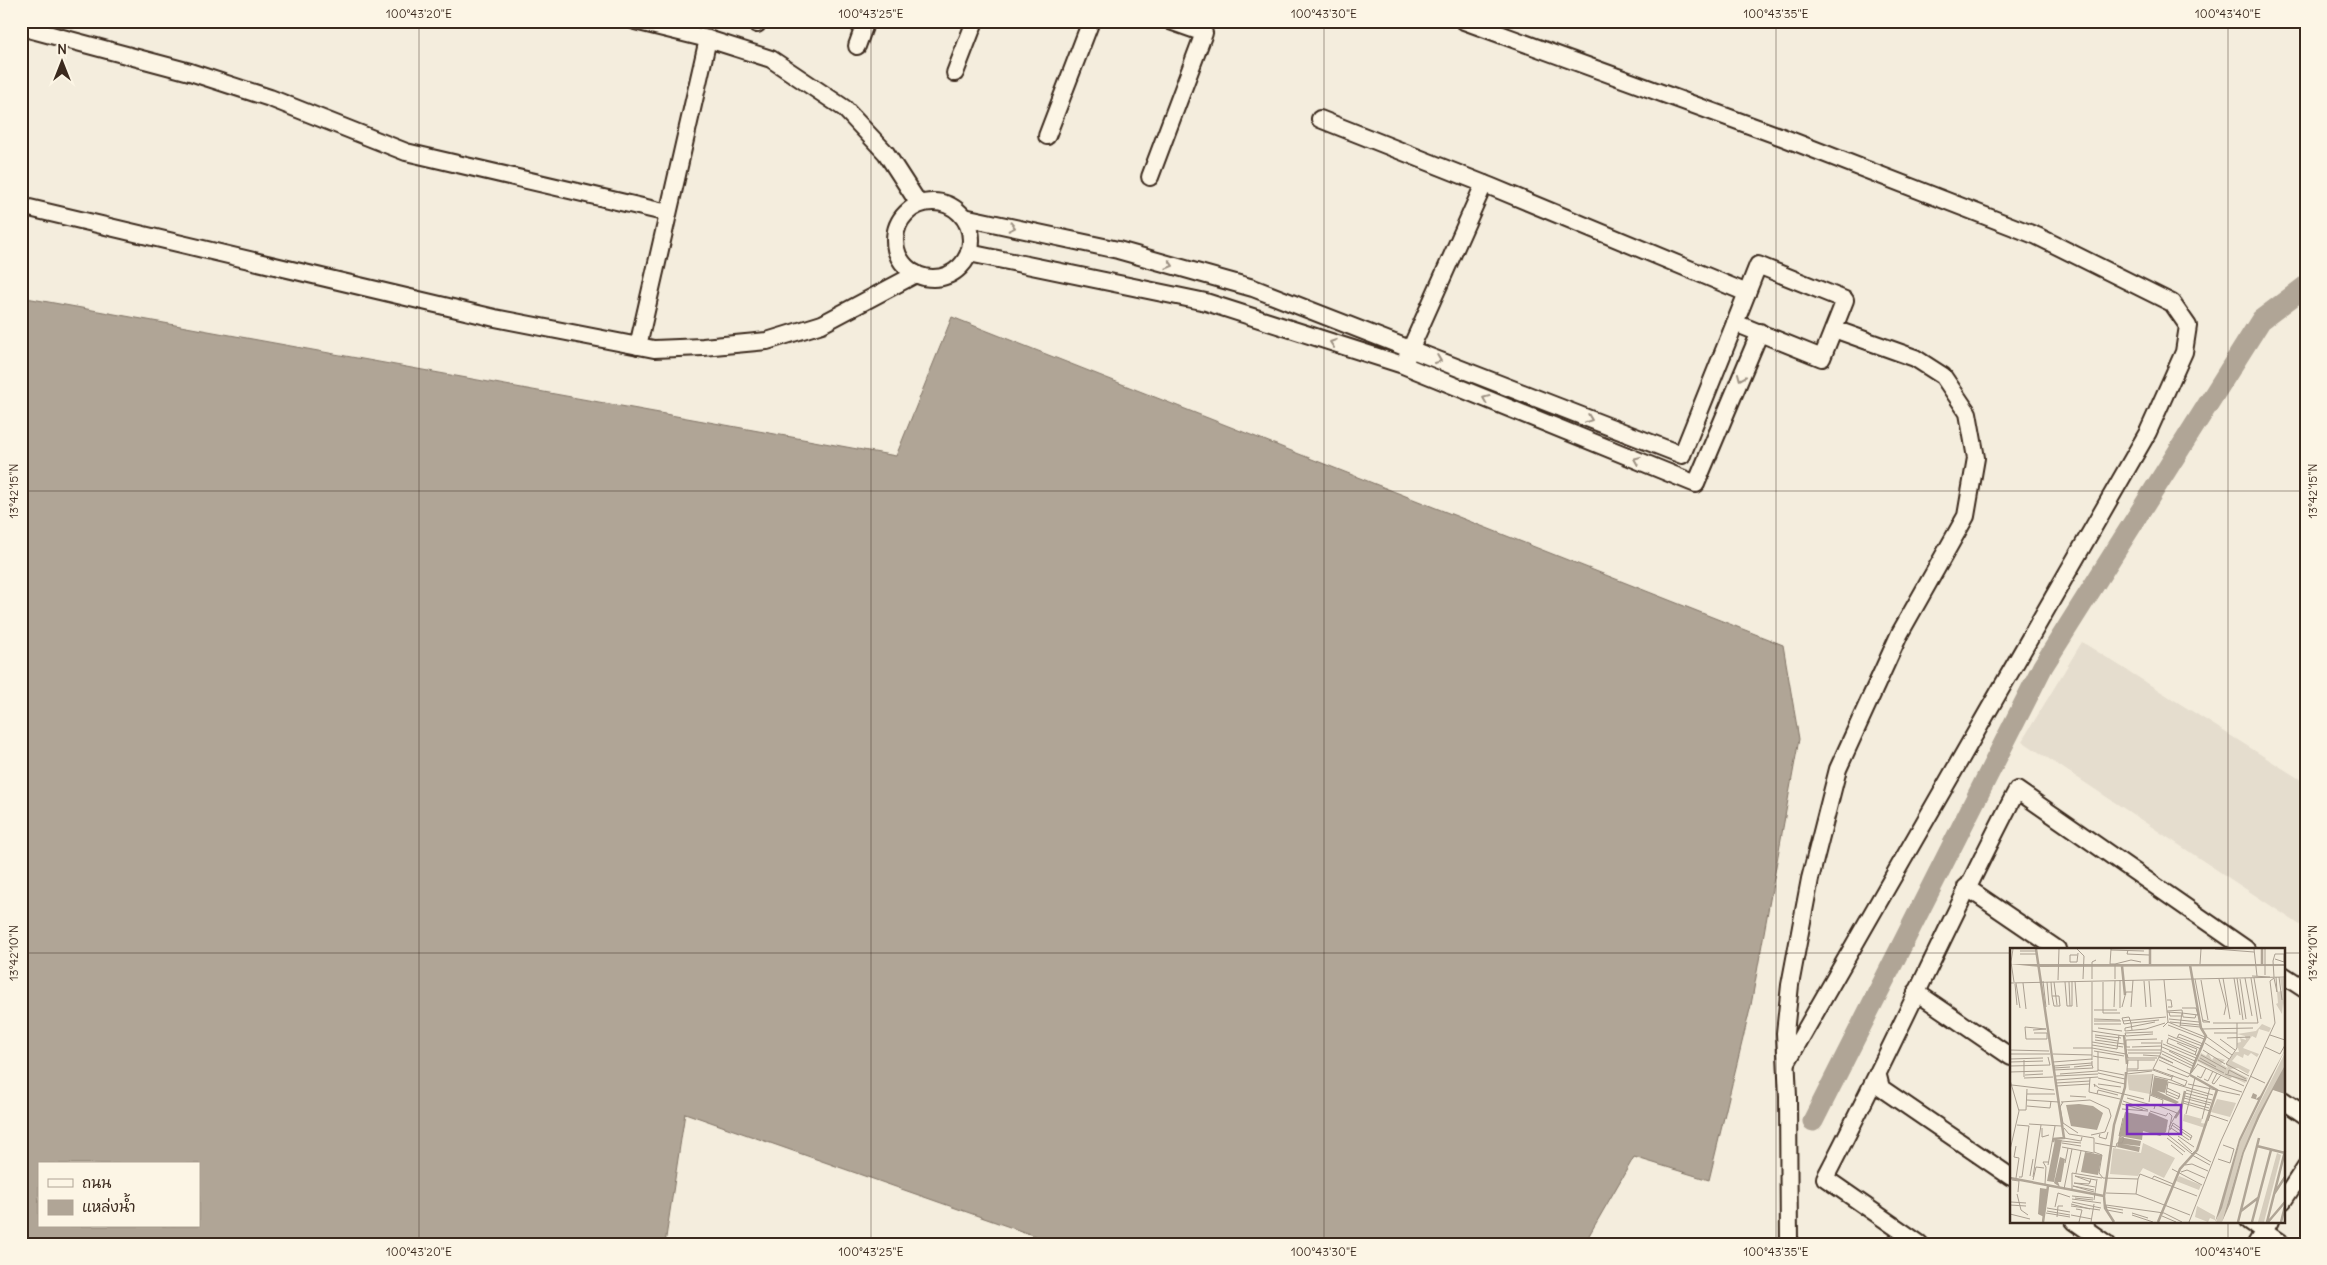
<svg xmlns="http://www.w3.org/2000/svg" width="2327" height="1265" font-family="Delius,'Playpen Sans Thai',sans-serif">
	<rect width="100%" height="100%" fill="#f4eddd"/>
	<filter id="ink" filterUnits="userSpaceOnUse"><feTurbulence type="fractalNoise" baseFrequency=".02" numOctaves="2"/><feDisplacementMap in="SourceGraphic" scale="10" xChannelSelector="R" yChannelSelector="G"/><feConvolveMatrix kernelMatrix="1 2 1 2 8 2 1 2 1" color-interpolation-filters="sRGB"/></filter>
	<g filter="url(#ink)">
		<path fill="#e5ddce" d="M 2082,642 L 2306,783 L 2306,929 L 2022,741 Z"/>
		<path fill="#b0a596" stroke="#817466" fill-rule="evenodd" d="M 21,297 L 896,456 L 952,317 L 1783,645 L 1799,739 L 1751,1005 L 1709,1180 L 1634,1157 L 1584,1244 L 1058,1244 L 685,1113 L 665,1244 L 21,1244 ZM 39,1164 L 199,1164 L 199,1226 L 39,1226 Z"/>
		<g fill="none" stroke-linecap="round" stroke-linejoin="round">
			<path stroke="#b0a596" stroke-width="21" d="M 1813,1121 L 2043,666 L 2261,320 L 2306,286"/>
			<g stroke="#3b2a1e" stroke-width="20">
				<g id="minor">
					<path d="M 635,21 L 708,39 L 771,59 L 844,108 L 886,153 L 919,204"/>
					<path d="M 1464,21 L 1782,137 L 2037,236 L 2172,303 L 2188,326 L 2184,352 L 2148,432 L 1787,1062"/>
					<path d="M 757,24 L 758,21"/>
					<path d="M 21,27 L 190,72 L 270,98 L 406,152 L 668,213"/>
					<path d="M 857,46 L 866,21"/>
					<path d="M 955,73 L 975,21"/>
					<path d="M 1320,119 L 1492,187 L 1747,293"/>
					<path d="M 1047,136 L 1091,21"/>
					<path d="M 1150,177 L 1204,33 L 1170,21"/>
					<circle cx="933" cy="240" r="38"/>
					<path d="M 21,206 L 495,318 L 654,349 L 703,347 L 767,341 L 822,324 L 916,274"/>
					<path d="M 964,217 L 1118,250 L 1253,288 L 1682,455 L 1735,323"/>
					<path d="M 969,253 L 1206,302 L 1403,365 L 1696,484 L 1760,332"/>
					<path d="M 1758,265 L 1845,300 L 1822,358 L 1735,323 Z"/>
					<path d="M 638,346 L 708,39"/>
					<path d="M 1406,359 L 1484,184"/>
					<path d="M 1966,887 L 2057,949"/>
					<path d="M 2283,975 L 2306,990"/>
					<path d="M 1916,992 L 2011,1057"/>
					<path d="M 1878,1076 L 1881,1088 L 2011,1177"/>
					<path d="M 2283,1100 L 2306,1116"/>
					<path d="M 2283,1201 L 2306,1166"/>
					<path d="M 2074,1221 L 2107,1244"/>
					<path d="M 2249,1221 L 2282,1244"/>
					<path d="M 1789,1244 L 1788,1097 L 1785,1033 L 1790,985 L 1810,879 L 1838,769 L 1900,633 L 1966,516 L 1976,458 L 1968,413 L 1943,376 L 1915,358 L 1834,329"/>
					<path d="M 1920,1244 L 1825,1178 C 1892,1050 1950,918 2017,790 L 2246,949"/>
					<path d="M 2256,1244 L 2270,1221"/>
				</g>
			</g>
			<use href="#minor" stroke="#fcf5e5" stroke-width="16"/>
		</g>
		<defs><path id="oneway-chevron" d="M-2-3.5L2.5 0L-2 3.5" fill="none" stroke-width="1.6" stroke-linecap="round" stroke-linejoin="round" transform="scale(1.25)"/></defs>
		<g stroke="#9c9082">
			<use href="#oneway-chevron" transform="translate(1012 227) rotate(12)"/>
			<use href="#oneway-chevron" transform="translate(1170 265) rotate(16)"/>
			<use href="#oneway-chevron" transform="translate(1333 343) rotate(-162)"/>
			<use href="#oneway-chevron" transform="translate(1438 360) rotate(21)"/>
			<use href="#oneway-chevron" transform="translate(1741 377) rotate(113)"/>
			<use href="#oneway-chevron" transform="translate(1486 399) rotate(-158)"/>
			<use href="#oneway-chevron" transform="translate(1589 419) rotate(21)"/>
			<use href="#oneway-chevron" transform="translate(1637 460) rotate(-158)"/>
		</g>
	</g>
	<path fill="none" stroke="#3b2a1e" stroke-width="1" stroke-opacity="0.45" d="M 419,21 L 419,1244M 871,21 L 871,1244M 1324,21 L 1324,1244M 1776,21 L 1776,1244M 2228,21 L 2228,949M 21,28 L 2306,28M 21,491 L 2306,491M 21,953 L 2011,953M 2283,953 L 2306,953M 2228,1221 L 2228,1244"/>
	<g transform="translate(2010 948)">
		<rect width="275" height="275" fill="#f4eddd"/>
		<path d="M 270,30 L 275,30 L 275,67 L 273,55 L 272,66 L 266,56 L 268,55 L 267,44 L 272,43 ZM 252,76 L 261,80 L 259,84 L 249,81 L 246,90 L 242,88 L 233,100 L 249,106 L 247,109 L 241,105 L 238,108 L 234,106 L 233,110 L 227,107 L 222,113 L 240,122 L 238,126 L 228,120 L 220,121 L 238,130 L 235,135 L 222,129 L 220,131 L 187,113 L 191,105 L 196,108 L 198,105 L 202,112 L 204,109 L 215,112 L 211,116 L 218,120 L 216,116 L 225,104 L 229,104 L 227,95 L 231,94 L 230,90 L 236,92 L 235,88 L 227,86 L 246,83 ZM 275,105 L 275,117 L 232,205 L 212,274 L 206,274 L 230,194 ZM 143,126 L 140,146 L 119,142 L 117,127 ZM 207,151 L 226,155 L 220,169 L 201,164 ZM 174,166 L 192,171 L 191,175 L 197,176 L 195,180 L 173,173 ZM 133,195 L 165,210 L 154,230 L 133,220 L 128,228 L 100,226 L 103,200 L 131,205 ZM 267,205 L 271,207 L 254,274 L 248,274 ZM 169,228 L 191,237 L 189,242 L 166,233 ZM 187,258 L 205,268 L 205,272 L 200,270 L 198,274 L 185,269 Z" fill="#d6cdbd"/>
		<path d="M 0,16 L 275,16 L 275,18 L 30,19 ZM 275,102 L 230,194 L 212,260 L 205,274 L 229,191 L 248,152 L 241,150 L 243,145 L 247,147 L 246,151 L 250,148 ZM 275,117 L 275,146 L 263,142 L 250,168 L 234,205 L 220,256 L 212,274 L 232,205 L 248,167 ZM 144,129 L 158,132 L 155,145 L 147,143 L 169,154 L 166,156 L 141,147 L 142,142 L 147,143 L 142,142 ZM 69,156 L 83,158 L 93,165 L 87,182 L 61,178 L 56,157 ZM 115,164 L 138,168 L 139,164 L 158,172 L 156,184 L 150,188 L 133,183 L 132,192 L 109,188 ZM 109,189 L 131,193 L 130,198 L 112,196 L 130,199 L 129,204 L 107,199 ZM 45,192 L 52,192 L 44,234 L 37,233 ZM 75,204 L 92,207 L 88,227 L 71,224 ZM 50,209 L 55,211 L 51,234 L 48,234 L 50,239 L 44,235 ZM 30,240 L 37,241 L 34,269 L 28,266 Z" fill="#b0a596"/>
		<path fill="none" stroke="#b0a596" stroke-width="2.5" d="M 26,1 L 54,190 L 44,191 L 43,194M 252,1 L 252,18M 180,17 L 191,80 L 196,88 L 181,124M 112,18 L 115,47M 140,18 L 140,1M 114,87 L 117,116M 165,170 L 171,161 L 175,143M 247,198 L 275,205M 0,230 L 94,248M 264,246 L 275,229M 231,263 L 248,250M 33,274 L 38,238M 104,274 L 95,260 L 94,248 L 104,177 L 115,139 L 116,124M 148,274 L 170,221 L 187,202 L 207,142 L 180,127M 228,274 L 249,190M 242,274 L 261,202M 257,274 L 275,203M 258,274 L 275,254M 271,274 L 275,258"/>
		<path fill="none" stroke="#aa9f91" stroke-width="1" d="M 3,1 L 1,14 L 4,34M 67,1 L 74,8 L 73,31M 101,1 L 100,16 L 105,16 L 105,31M 205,1 L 244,4M 244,1 L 247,28M 101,2 L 134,3M 118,2 L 117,6 L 139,7M 10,3 L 26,3M 10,6 L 26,6M 67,7 L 60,7 L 60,14 L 67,14 L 68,5M 105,16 L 121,12 L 131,14M 190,16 L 191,1M 255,27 L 255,1M 242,28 L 260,29M 264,29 L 263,13 L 265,6 L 274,6 L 274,14 L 265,11M 269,29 L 272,52M 213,30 L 220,71M 224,30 L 230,67M 227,30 L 233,72M 235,30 L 242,68M 244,30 L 251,71M 264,30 L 267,44 L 266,29M 82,31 L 82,14 L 86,12M 185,31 L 193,74 L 200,74 L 193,72M 209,31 L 216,58 L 214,67M 230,31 L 236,71M 48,32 L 49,1M 191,32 L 198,72M 33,33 L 36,59M 65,33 L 67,59M 134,33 L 136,59M 139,33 L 141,59M 37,34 L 39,57M 41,34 L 42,48 L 44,58 L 50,58 L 49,48 L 42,48M 44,34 L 47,57M 55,34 L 57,58 L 62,58 L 62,33M 59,34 L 60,58M 0,35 L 275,29M 6,35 L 10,60M 13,35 L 16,61M 5,36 L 7,57M 157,52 L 161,52 L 162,59 L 158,59M 104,59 L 105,33M 112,59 L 116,44 L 122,44M 121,59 L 123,32M 110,60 L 110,32M 172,60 L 186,60 L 188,67 L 172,65M 84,62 L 107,62M 157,63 L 172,62 L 173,69 L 185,70 L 186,67M 157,64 L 172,65 L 170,78M 159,64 L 160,68 L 171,68M 93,65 L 93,34M 93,65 L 110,65M 84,71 L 110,72M 159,71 L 189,74M 84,73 L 111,73M 113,73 L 156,69M 158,74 L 195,89M 160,74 L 190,77M 203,75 L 227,75M 84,76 L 111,76M 158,77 L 194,91M 170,77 L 190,79M 153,79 L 158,74 L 154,32M 88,80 L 112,83M 115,80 L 115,83 L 136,81 L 155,75M 115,80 L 145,74M 192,81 L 243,80M 23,82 L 36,81 L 15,79 L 16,91 L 37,91 L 37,85 L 24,85M 122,82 L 121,75 L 119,69 L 112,70 L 114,76 L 121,75 L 140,73 L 149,72M 82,83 L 114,88M 204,85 L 227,85M 143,86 L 116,88 L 115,85 L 143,84M 85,87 L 111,90M 158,87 L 191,101 L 193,96 L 169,86 L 167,90M 260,87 L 275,92M 85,89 L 108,93M 168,89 L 192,98M 197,89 L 222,107M 158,90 L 187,101 L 185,107M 217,90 L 240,89M 158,91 L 157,95 L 188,108M 210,91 L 225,102M 85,92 L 114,96M 82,94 L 113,99M 131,95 L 151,95M 167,95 L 186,104M 195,95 L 219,111M 82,97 L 107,101 L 109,87M 120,99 L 116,99 L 116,92 L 147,91M 122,99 L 151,98M 152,99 L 185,113M 255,99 L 270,106 L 275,97M 63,100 L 82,100M 82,100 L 116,106 L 117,101M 0,102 L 39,103M 118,102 L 151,102M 193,102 L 215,116M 84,103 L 114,108M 152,103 L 183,118 L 186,110 L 153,96M 159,103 L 184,116M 88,104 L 88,109 L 109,112M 118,105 L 151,105M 0,106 L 40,106M 43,106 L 82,107M 117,106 L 118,110 L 147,110M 152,106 L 181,120M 133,107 L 149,108M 191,107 L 216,121M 83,108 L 88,109 L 88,123M 149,109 L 163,115 L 149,108M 190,110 L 206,119M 0,111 L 33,110M 82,112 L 82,34M 128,112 L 128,121 L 117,121 L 117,126 L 142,123M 149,112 L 180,126 L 181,123M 188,112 L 214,125M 82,113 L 82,117 L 83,120 L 44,122 L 44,118 L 82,115M 0,114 L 33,113M 43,114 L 82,111M 187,116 L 234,138M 0,118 L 40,117 L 38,109M 64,119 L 82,117M 44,120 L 60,119M 117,121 L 118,112 L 145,112M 143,121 L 177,133 L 175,138 L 161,132M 143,121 L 151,105 L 152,92M 157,121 L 178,129 L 188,116M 88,122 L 114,127M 143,122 L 162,129M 117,123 L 143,122M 0,124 L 33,123M 88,125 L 115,131M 207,125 L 202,135 L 204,136 L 211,127M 50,126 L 88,123M 215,126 L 237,133M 218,126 L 219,122 L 236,131M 15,127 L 33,126M 46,128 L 88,126M 144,128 L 161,132 L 163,127M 187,128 L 191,130 L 196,120M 239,128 L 216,116 L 227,100 L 227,75 L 248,75 L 241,30M 240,128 L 255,135M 14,129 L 14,112M 14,130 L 43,129M 80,130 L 79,144 L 110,151M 88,130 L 115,136M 194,131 L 198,133 L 203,123M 0,132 L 9,163 L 0,202M 46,132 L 88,129M 46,135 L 80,133M 88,136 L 111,139M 178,136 L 230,147M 2,137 L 44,142M 209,137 L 232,144M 46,138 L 80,136M 85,139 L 84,136 L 89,140 L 134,151M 157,140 L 170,146 L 168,151 L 156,146 L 158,134 L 203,147M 176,142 L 198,148M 156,143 L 170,149M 175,145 L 202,152M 17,146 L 45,146M 87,146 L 88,142 L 108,147M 140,147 L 153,152 L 152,158M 60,148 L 76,149M 175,148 L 201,155M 117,150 L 145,158 L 144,161M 174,150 L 200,157M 17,152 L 49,154M 113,153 L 138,162M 173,153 L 199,160M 51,154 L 80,152 L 99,161 L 101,168 L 95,184 L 81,187M 53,154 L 50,159 L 53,175 L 68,185M 139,154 L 143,126M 173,155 L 200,163M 112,156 L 133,162M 147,157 L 167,165 L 159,179M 17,158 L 40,160 L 41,153M 112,161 L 138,163M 9,162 L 16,162 L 17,141M 140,163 L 156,168 L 158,165M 159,165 L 162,168 L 158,187 L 182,206 L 184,204M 176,166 L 185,130M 192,171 L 200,139M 198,173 L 200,167 L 218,173M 19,176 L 51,178M 7,177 L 19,178 L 12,229 L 9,229M 162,177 L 181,190M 32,180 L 32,189 L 39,187M 54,180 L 59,186 L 84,190 L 84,204 L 92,207 L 89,225 L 93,230 L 128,231 L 130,226 L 187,248M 161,180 L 179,192M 160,182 L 163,175 L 182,188 L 180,192M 90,186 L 89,189 L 96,191 L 98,184M 168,188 L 184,199M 54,190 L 71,193 L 72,189M 157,190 L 175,204M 168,191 L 182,204M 52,193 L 71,195M 52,195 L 71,198M 85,195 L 106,199 L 107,195 L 112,195 L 114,190 L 109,188 L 113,170M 161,197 L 173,207M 6,198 L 4,209 L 9,210 L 6,230M 52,199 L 84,205M 184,204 L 201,214M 182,207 L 200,217M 208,211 L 220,215 L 224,201 L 213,197M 55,215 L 58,200M 38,217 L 45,178M 175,217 L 182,216 L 198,223M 162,221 L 192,237M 171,224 L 177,222 L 195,230M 66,225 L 71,203M 20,228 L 23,211M 23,229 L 31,177M 81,231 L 79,236 L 64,235 L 85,239M 142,231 L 144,228 L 163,236M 2,232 L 9,233 L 8,244M 23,232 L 26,219 L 34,220M 81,234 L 65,228 L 86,232M 35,236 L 36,219 L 33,214 L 38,214M 54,241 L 62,201M 62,242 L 62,225 L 92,230M 84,244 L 63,238 L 84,242M 96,245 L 126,246 L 180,267M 7,246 L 11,262 L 18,267M 126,246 L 128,231M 62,248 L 83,250M 65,250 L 83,252M 62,251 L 91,255M 84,252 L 87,231M 1,254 L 16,255M 62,254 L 91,260M 61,256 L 80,261M 0,257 L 16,258M 96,257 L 154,265 L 172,274M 96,257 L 97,262 L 113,265M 61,258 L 90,262M 45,259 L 48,245 L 60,249M 96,259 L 113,262M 37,260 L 60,264M 66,261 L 72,262 L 69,274M 37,263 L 60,267M 36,265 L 60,269M 122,265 L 138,270M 0,266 L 20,271M 61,267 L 82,271M 122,267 L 143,274M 152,268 L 166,274M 47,269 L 48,258 L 53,258M 81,274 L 84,256M 179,274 L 211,193 L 265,75 L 260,33 L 264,30"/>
		<path fill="#7b2cbf" fill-opacity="0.15" stroke="#7b2cbf" stroke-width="2.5" d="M 117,157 L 171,157 L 171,186 L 117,186 Z"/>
		<rect width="275" height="275" fill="none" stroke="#3b2a1e" stroke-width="2.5"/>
	</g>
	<rect width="2327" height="1265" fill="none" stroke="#fcf5e5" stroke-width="55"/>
	<rect x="38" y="1162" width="162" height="65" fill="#fcf5e5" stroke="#afa495"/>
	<rect x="48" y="1179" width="25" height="8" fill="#fcf5e5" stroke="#afa495"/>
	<text x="82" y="1188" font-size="15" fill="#3b2a1e">ถนน</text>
	<rect x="48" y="1200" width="25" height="15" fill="#b0a596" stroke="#afa495"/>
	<text x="82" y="1212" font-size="15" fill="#3b2a1e">แหล่งน้ำ</text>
	<g transform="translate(62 62)" stroke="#fcf5e5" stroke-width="4" paint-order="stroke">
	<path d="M0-4L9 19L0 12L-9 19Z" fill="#3b2a1e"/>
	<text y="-8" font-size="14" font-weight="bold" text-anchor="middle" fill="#3b2a1e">N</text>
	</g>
	<rect x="28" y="28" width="2272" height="1210" fill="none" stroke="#3b2a1e" stroke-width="2"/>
	<g font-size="12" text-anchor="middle" fill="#3b2a1e">
		<text x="419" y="18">100°43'20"E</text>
		<text x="871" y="18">100°43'25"E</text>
		<text x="1324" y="18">100°43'30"E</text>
		<text x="1776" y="18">100°43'35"E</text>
		<text x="2228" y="18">100°43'40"E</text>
		<text transform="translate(14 491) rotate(-90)" y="4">13°42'15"N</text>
		<text transform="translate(2313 491) rotate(-90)" y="4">13°42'15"N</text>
		<text transform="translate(14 953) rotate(-90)" y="4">13°42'10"N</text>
		<text transform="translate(2313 953) rotate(-90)" y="4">13°42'10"N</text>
		<text x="419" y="1256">100°43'20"E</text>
		<text x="871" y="1256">100°43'25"E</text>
		<text x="1324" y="1256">100°43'30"E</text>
		<text x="1776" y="1256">100°43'35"E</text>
		<text x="2228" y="1256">100°43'40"E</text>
	</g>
</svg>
